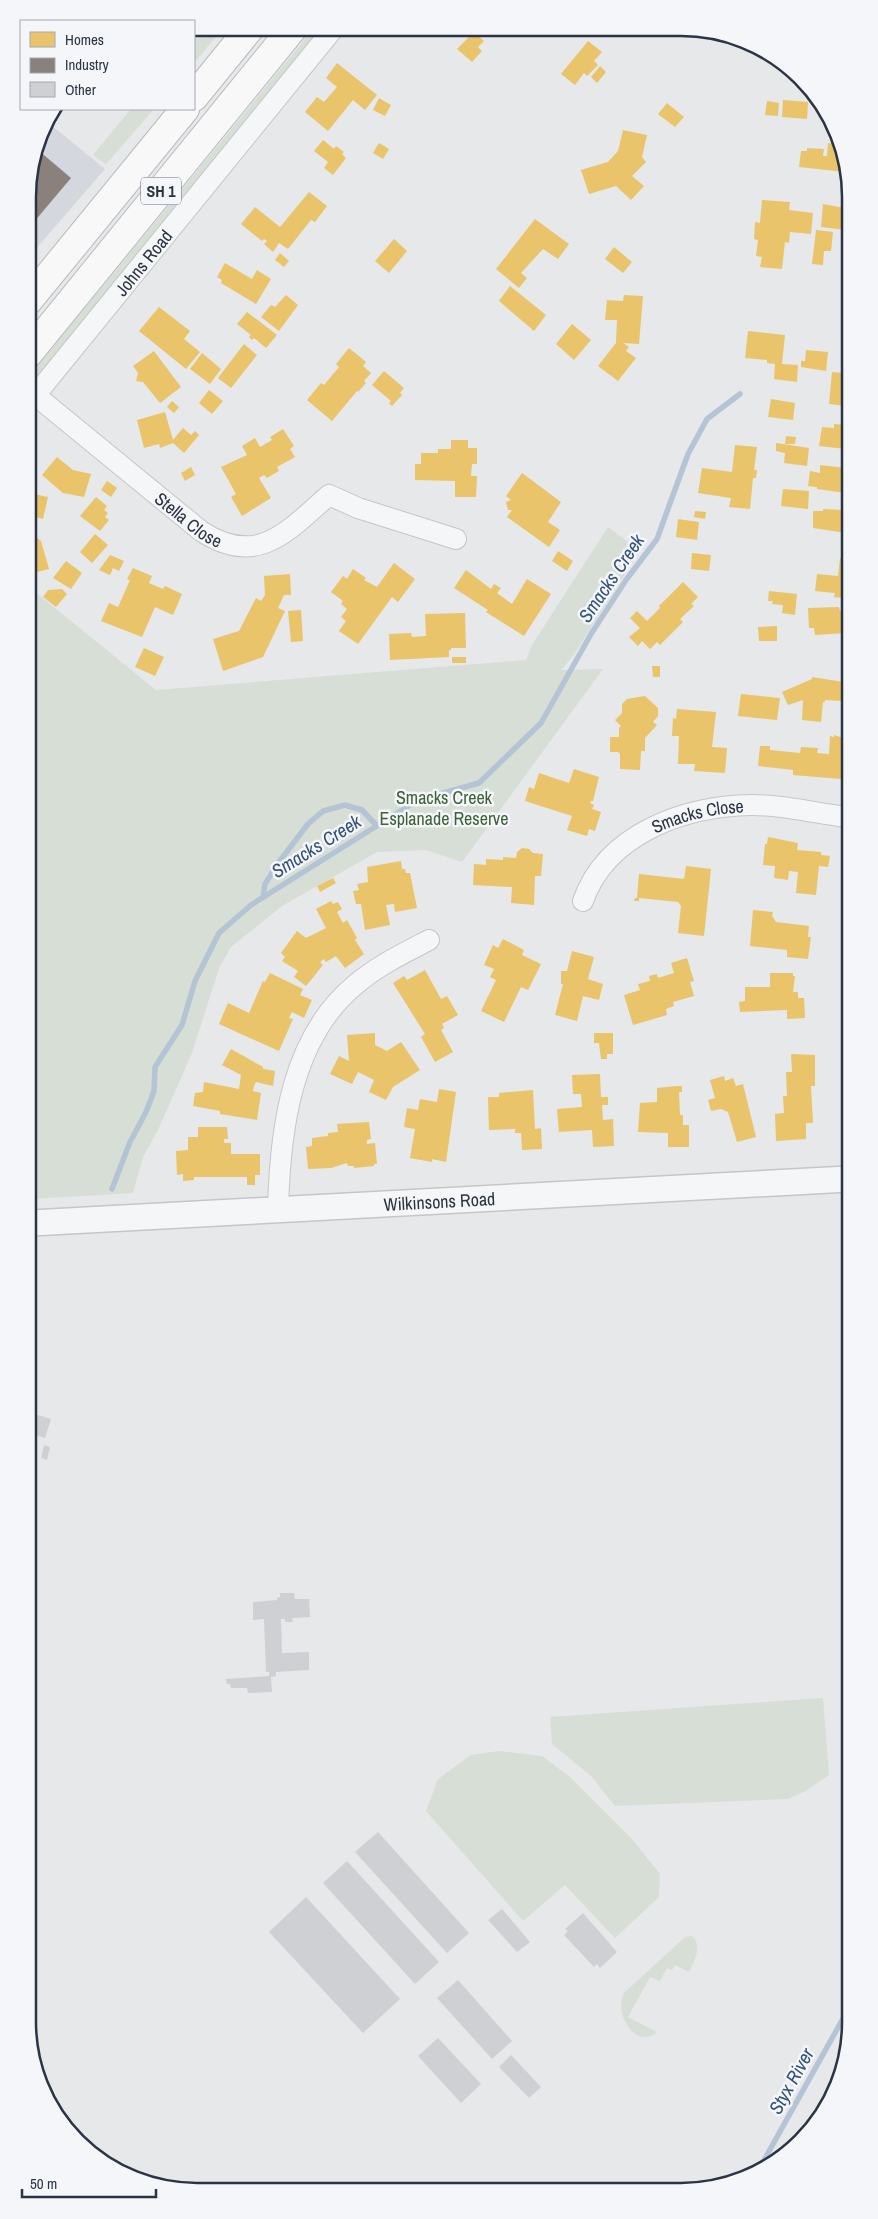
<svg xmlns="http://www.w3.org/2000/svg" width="878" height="2219" font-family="'Archivo Narrow',sans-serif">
	<rect width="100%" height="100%" fill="#e6e8ea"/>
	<path fill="#d4d7dd" d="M 46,121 L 105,169 L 28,258 L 28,186 Z"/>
	<g fill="#d6ded6">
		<path d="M 198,28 L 223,28 L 194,63 L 194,33 Z"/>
		<path d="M 314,28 L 326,28 L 28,394 L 28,378 Z"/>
		<path d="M 131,109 L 154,109 L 106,164 L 93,155 Z"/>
		<path d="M 608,527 L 640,551 L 573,656 L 561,670 L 603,669 L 462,862 L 426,850 L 377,852 L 282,906 L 231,947 L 219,968 L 192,1053 L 158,1130 L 143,1157 L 133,1193 L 31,1199 L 29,587 L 156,690 L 526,660 L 532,645 Z"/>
		<path d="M 823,1698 L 829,1775 L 805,1791 L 788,1799 L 615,1806 L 591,1776 L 552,1744 L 550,1717 Z"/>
		<path d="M 499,1751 L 542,1756 L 570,1777 L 632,1839 L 660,1874 L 659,1897 L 615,1938 L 565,1885 L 523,1921 L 426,1811 L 438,1779 L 471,1755 Z"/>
		<path d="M 692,1936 C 703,1945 694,1962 689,1972 L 675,1965 L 672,1970 L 667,1968 L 660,1981 L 650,1977 L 628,2017 L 657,2032 C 636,2051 613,2013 624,1993 L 685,1937 Z"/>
	</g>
	<g fill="#e9c46a">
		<path d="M 474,32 L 484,41 L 478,47 L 482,51 L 472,62 L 457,49 Z"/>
		<path d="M 588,41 L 602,52 L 594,61 L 598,65 L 587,76 L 584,73 L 575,85 L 561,74 Z"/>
		<path d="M 337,63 L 377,95 L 365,110 L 353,100 L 328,131 L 305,112 L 317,97 L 324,102 L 337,87 L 326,78 Z"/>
		<path d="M 600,66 L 606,72 L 597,83 L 591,77 Z"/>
		<path d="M 379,98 L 391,105 L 385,116 L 373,110 Z"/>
		<path d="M 783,100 L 808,102 L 807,119 L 782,117 Z"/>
		<path d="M 767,101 L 779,103 L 778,116 L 765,115 Z"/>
		<path d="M 667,103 L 684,117 L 675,127 L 658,114 Z"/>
		<path d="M 623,130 L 647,135 L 642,157 L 646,162 L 632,176 L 644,186 L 631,200 L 616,186 L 589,194 L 581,170 L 608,162 L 618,151 Z"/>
		<path d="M 323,140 L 334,149 L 336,146 L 344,152 L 342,154 L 346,158 L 333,175 L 324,168 L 328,162 L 314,151 Z"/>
		<path d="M 379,143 L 389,149 L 383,159 L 373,153 Z"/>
		<path d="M 828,143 L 839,144 L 845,154 L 845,172 L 799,167 L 801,151 L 807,151 L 807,148 L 824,149 L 823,156 L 827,156 Z"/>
		<path d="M 309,192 L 327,206 L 315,222 L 311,220 L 288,249 L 279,243 L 273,252 L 264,244 L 267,241 L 264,239 L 262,241 L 241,224 L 255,207 L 280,227 Z"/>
		<path d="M 762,200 L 790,202 L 789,210 L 813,213 L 811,234 L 790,232 L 789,243 L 785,242 L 782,269 L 760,267 L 762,257 L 756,256 L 758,240 L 754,239 L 755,222 L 760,223 Z"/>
		<path d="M 823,204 L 845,208 L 845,230 L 821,227 Z"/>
		<path d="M 535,219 L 569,244 L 558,259 L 543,249 L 521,273 L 527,278 L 519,288 L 496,269 Z"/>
		<path d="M 816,230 L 833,232 L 831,251 L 824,251 L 823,265 L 812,264 Z"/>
		<path d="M 394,239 L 407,251 L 389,273 L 375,261 Z"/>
		<path d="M 614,247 L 632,262 L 623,273 L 605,259 Z"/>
		<path d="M 280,253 L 289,261 L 284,267 L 275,260 Z"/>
		<path d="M 225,263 L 252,279 L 257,270 L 271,279 L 256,304 L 221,283 L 222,280 L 217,277 Z"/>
		<path d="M 510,286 L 546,315 L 534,331 L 499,301 Z"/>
		<path d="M 286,295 L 298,305 L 279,331 L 261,317 L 271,305 L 275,307 Z"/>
		<path d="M 624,295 L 643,296 L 639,344 L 623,343 L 629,347 L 626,351 L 636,358 L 618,381 L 598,366 L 616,343 L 617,320 L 605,320 L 607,300 L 623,301 Z"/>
		<path d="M 159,307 L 190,331 L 184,339 L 200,352 L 186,369 L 139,331 Z"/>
		<path d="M 247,312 L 277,335 L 266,348 L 254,338 L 252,340 L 249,337 L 251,335 L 237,324 Z"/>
		<path d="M 572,324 L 591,340 L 574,360 L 556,344 Z"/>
		<path d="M 748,331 L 785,335 L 782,364 L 798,365 L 797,382 L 774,379 L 775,364 L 767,363 L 767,360 L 745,358 Z"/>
		<path d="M 244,344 L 257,355 L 231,388 L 218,378 Z"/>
		<path d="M 349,348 L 366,362 L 363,366 L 371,373 L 364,381 L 366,383 L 358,392 L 357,391 L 332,421 L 307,400 L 321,383 L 324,385 L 339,367 L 336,364 Z"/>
		<path d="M 806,350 L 828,352 L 826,371 L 801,367 L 801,361 L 805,361 Z"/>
		<path d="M 154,351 L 181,387 L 160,403 L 143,382 L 136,381 L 138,373 L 133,366 Z"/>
		<path d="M 202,353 L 221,369 L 210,384 L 190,369 Z"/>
		<path d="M 384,371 L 404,388 L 400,393 L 402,395 L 392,406 L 389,403 L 391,401 L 372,385 Z"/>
		<path d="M 832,372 L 845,373 L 846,406 L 829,404 Z"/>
		<path d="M 209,390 L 223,401 L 212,414 L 199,403 Z"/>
		<path d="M 771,399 L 795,403 L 793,420 L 768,417 Z"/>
		<path d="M 172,401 L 179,407 L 174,413 L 167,407 Z"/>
		<path d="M 165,412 L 173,440 L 183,428 L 191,435 L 195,431 L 199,435 L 184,453 L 173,443 L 160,448 L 159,444 L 144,448 L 137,420 Z"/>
		<path d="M 834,424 L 846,425 L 846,449 L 819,446 L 822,427 L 834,428 Z"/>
		<path d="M 283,429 L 294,446 L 290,449 L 295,457 L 277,467 L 279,471 L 267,478 L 264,475 L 259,478 L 271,498 L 242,516 L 231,497 L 236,494 L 221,467 L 247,455 L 242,446 L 255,438 L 260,447 L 272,440 L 270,437 Z"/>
		<path d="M 786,436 L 796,437 L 795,444 L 785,444 Z"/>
		<path d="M 451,440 L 468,440 L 468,448 L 477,448 L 477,464 L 472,464 L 471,476 L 477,476 L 476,497 L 455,497 L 455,481 L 415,480 L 415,464 L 421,464 L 421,453 L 438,453 L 438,449 L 451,449 Z"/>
		<path d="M 776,443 L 809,448 L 807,466 L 784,463 L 785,453 L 776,451 Z"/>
		<path d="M 735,445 L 757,447 L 754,470 L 757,470 L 756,478 L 753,478 L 750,509 L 729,507 L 731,498 L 698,493 L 702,468 L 732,472 Z"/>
		<path d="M 57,457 L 73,470 L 91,474 L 84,497 L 63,493 L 42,475 Z"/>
		<path d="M 820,465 L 846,468 L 846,493 L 817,489 L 817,487 L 808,486 L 810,471 L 820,473 Z"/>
		<path d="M 191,467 L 195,475 L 185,481 L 181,473 Z"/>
		<path d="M 522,473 L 561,502 L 548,522 L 560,530 L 549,547 L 507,517 L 512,510 L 508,510 L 506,502 L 511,500 L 506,496 Z"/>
		<path d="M 107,481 L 117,488 L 111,497 L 101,490 Z"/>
		<path d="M 783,489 L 809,491 L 808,509 L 781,506 Z"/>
		<path d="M 29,493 L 48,497 L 43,519 L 29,515 Z"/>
		<path d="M 96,497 L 107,506 L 104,510 L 108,513 L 105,517 L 109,520 L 100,531 L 80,516 Z"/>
		<path d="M 823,509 L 844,510 L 846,512 L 846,533 L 813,528 L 813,511 L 823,511 Z"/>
		<path d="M 695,511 L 706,512 L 705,519 L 694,517 Z"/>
		<path d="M 678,519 L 699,522 L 697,540 L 676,537 Z"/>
		<path d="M 29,531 L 41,541 L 49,569 L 29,574 Z"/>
		<path d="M 95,534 L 108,545 L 92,563 L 80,552 Z"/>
		<path d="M 558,551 L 573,561 L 567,571 L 552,561 Z"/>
		<path d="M 692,553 L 711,555 L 709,571 L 691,569 Z"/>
		<path d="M 110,555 L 124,561 L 119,571 L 113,568 L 110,575 L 99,570 Z"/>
		<path d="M 840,558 L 846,559 L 846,598 L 834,597 L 835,593 L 815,591 L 817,574 L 838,576 Z"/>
		<path d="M 66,561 L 82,573 L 71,589 L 53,578 Z"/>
		<path d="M 394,563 L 415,579 L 398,602 L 392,597 L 358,644 L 339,631 L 346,621 L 341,617 L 347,609 L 341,604 L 343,601 L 331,592 L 343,576 L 347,579 L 353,569 L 366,578 L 364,580 L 377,587 Z"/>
		<path d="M 133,568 L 152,576 L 149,583 L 163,589 L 165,586 L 182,594 L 173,615 L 155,607 L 142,637 L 101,621 L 109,603 L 118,607 L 130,580 L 127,579 Z"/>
		<path d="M 466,570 L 491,589 L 494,584 L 501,588 L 497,593 L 512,604 L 527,579 L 551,594 L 524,636 L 486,612 L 488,610 L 454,588 Z"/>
		<path d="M 290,574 L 291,595 L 284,595 L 278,608 L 285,611 L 263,657 L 223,671 L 213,639 L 239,631 L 256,598 L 261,601 L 265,595 L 264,576 Z"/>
		<path d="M 683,582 L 698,597 L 691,604 L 694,606 L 680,619 L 683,622 L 660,645 L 657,642 L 650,649 L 642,641 L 638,646 L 629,637 L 640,628 L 630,618 L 637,611 L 647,621 L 660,608 L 659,606 Z"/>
		<path d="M 62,589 L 67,594 L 56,607 L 43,597 L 48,590 Z"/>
		<path d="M 769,591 L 797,594 L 795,615 L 782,613 L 783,605 L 772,604 L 773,601 L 768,601 Z"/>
		<path d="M 839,607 L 840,611 L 846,611 L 846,633 L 815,635 L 814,628 L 809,628 L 808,608 Z"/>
		<path d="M 301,610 L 303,641 L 291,642 L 288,611 Z"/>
		<path d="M 465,613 L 466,648 L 451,648 L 451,650 L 449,650 L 449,657 L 390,660 L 389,634 L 411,633 L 412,637 L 426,636 L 425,614 Z"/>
		<path d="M 777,626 L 777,641 L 759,641 L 758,627 Z"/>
		<path d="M 144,648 L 164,657 L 155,676 L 135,667 Z"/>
		<rect x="452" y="657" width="14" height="6"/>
		<path d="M 652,666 L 660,666 L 660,677 L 653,677 Z"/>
		<path d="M 812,677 L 844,682 L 844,685 L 846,685 L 846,699 L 843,699 L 843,701 L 825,700 L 825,702 L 823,702 L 821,722 L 802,720 L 803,700 L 788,705 L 782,692 L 812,679 Z"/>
		<path d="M 741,694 L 780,698 L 777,720 L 738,716 Z"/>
		<path d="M 645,696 L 658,708 L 658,716 L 653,722 L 657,725 L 645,738 L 645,751 L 641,751 L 640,770 L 620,769 L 620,754 L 618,752 L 610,752 L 610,737 L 619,737 L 619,728 L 621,726 L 615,720 L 622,713 L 622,704 L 627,699 Z"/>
		<path d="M 677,709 L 716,712 L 712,747 L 727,748 L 725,773 L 694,771 L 695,764 L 678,764 L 679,736 L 672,736 L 673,718 L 676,719 Z"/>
		<path d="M 834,735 L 844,738 L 841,779 L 793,775 L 793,770 L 758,766 L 760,746 L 770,746 L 770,750 L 800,753 L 801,747 L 818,748 L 817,753 L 829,754 L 830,736 L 834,737 Z"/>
		<path d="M 574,769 L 599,777 L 593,801 L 591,801 L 590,803 L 594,805 L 592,809 L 601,812 L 595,831 L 589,829 L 587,836 L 567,830 L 572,816 L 525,801 L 529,787 L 534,789 L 539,773 L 569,783 Z"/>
		<path d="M 768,837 L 798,843 L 797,850 L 821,852 L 821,855 L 830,856 L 828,867 L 819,866 L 816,895 L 796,893 L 798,872 L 789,871 L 788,880 L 774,878 L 775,866 L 763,865 L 765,844 L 767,844 Z"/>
		<path d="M 522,848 L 529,849 L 533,853 L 543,854 L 541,876 L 535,876 L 534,905 L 511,903 L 512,887 L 473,885 L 474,864 L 486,865 L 486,859 L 503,860 L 503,857 L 516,858 L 517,852 Z"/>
		<path d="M 401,861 L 402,869 L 405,869 L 406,873 L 410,873 L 417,908 L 395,912 L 394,904 L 386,905 L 390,925 L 365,930 L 361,904 L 356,904 L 353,891 L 359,890 L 357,884 L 368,882 L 367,867 Z"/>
		<path d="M 686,866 L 711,869 L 704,936 L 678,933 L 681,906 L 678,902 L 639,898 L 639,901 L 634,901 L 635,898 L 637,898 L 639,874 L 684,879 Z"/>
		<path d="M 333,878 L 336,883 L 320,892 L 317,886 Z"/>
		<path d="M 331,901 L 333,904 L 338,902 L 342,909 L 337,912 L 343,923 L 347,920 L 357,938 L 355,940 L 364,954 L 345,968 L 336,956 L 326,962 L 324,959 L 320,962 L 323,965 L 306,986 L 294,977 L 298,971 L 282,961 L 285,957 L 281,953 L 297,931 L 306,938 L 326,928 L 316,909 Z"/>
		<path d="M 753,910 L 773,912 L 772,916 L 776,922 L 809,926 L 808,937 L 811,937 L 808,959 L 787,957 L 787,950 L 750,946 Z"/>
		<path d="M 503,939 L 524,950 L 522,955 L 541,964 L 528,990 L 521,987 L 504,1022 L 481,1011 L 496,980 L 490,977 L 494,969 L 484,965 L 493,945 L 498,948 Z"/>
		<path d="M 572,951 L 594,957 L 588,979 L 603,984 L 599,1000 L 583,996 L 577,1021 L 555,1015 L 563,984 L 561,984 L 561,971 L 567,971 Z"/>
		<path d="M 687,958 L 694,981 L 690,982 L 694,996 L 673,1002 L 674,1006 L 666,1009 L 667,1015 L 633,1025 L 624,995 L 640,990 L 638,984 L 650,981 L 649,976 L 657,974 L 658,978 L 674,973 L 671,963 Z"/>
		<path d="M 425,970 L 441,999 L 447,996 L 458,1015 L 442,1024 L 444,1028 L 441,1030 L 453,1052 L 435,1062 L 421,1037 L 425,1034 L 393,983 L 404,976 L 407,980 Z"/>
		<path d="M 270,973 L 303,989 L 300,995 L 312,1000 L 304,1018 L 292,1012 L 289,1018 L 293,1019 L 279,1051 L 219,1024 L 228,1003 L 249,1013 L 263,981 L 265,982 Z"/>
		<path d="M 770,973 L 793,973 L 793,976 L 795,976 L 793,992 L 798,992 L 798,998 L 804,998 L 805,1018 L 787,1019 L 787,1010 L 740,1012 L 739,1002 L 745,1001 L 745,987 L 770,987 Z"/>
		<path d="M 375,1033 L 375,1045 L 387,1051 L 401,1042 L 420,1070 L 393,1087 L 386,1100 L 369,1092 L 374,1080 L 358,1072 L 352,1084 L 330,1074 L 339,1056 L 349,1061 L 347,1035 Z"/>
		<path d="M 594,1033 L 613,1033 L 613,1054 L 607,1054 L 607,1059 L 601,1059 L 599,1043 L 594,1043 Z"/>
		<path d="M 231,1049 L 263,1067 L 263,1069 L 275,1071 L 273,1086 L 256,1082 L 254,1086 L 253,1091 L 261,1093 L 257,1120 L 220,1114 L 220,1111 L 193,1106 L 195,1093 L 203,1092 L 204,1082 L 239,1089 L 241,1075 L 222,1065 Z"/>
		<path d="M 791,1054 L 815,1055 L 815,1086 L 811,1086 L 813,1123 L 806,1123 L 806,1139 L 776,1141 L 775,1114 L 784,1113 L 783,1096 L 787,1096 L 786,1072 L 792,1072 Z"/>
		<path d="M 600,1074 L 601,1097 L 608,1097 L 608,1105 L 602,1105 L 603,1120 L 613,1119 L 614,1146 L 593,1147 L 592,1130 L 559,1132 L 557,1109 L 582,1107 L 581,1094 L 573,1094 L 572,1075 Z"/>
		<path d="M 724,1076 L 725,1081 L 733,1078 L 736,1086 L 743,1084 L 756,1137 L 737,1142 L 728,1112 L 721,1109 L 711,1111 L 708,1100 L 715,1098 L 710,1080 Z"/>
		<path d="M 677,1086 L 682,1086 L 682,1092 L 679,1092 L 680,1115 L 683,1115 L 683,1125 L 689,1125 L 689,1147 L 668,1147 L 668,1133 L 638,1132 L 640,1103 L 657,1102 L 657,1088 Z"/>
		<path d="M 439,1089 L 456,1092 L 446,1162 L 432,1159 L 432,1162 L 410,1158 L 415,1129 L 404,1127 L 407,1108 L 418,1110 L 420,1099 L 437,1102 Z"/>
		<path d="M 533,1090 L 535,1129 L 541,1128 L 542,1149 L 522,1150 L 521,1133 L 515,1133 L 515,1129 L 489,1130 L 488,1097 L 499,1097 L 499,1093 Z"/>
		<path d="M 369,1122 L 371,1139 L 367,1140 L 367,1144 L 375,1143 L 377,1164 L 374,1164 L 374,1166 L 354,1168 L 354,1166 L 348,1166 L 347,1163 L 331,1168 L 308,1169 L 306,1147 L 312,1146 L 312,1138 L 328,1136 L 328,1133 L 338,1132 L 337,1124 Z"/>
		<path d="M 198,1127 L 227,1127 L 228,1139 L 224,1139 L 224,1143 L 231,1143 L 231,1154 L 260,1154 L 260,1175 L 255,1175 L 255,1185 L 247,1185 L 247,1177 L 194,1177 L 194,1180 L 183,1181 L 183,1174 L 177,1175 L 176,1151 L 188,1150 L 188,1137 L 198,1137 Z"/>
	</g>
	<path fill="#8a817c" d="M 38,150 L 71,178 L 28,229 L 28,186 Z"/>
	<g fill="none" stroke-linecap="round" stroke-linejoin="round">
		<g stroke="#b4c4d5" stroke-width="5.5">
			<path d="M 263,897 L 265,884 L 279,862 L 308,824 L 323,811 L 345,805 L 362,810 L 376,825"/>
			<path d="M 112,1189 L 130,1142 L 146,1112 L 154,1091 L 155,1067 L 182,1025 L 195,981 L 219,933 L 251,905 L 418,800 L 479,783 L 541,723 L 591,634 L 626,580 L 657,539 L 688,454 L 707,419 L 740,394"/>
			<path d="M 758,2171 L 850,2006"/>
		</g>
	</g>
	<g fill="#ced0d3">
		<path d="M 31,1413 L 51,1419 L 45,1438 L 31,1434 Z"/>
		<path d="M 44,1445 L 50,1447 L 47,1460 L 41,1458 Z"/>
		<path d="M 280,1593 L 294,1593 L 295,1599 L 309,1599 L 310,1617 L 292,1618 L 293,1622 L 285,1622 L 285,1619 L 281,1619 L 282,1653 L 309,1652 L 309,1670 L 276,1672 L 276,1676 L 271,1677 L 272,1692 L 248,1693 L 247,1688 L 231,1688 L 230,1684 L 227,1684 L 226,1679 L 269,1676 L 269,1672 L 266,1672 L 264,1619 L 253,1620 L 253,1602 L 277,1600 L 277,1598 L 280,1597 Z"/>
		<path d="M 378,1832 L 469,1933 L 447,1953 L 355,1852 Z"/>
		<path d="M 347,1861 L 439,1962 L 415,1984 L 323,1883 Z"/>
		<path d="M 306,1897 L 400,1999 L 363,2033 L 269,1932 Z"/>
		<path d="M 502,1909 L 530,1942 L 517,1952 L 488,1920 Z"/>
		<path d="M 583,1913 L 617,1952 L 600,1968 L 597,1964 L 594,1967 L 564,1935 L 568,1931 L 565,1929 Z"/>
		<path d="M 458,1980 L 512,2041 L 492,2059 L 437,1998 Z"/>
		<path d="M 438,2038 L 481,2084 L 461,2103 L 418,2056 Z"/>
		<path d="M 511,2055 L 541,2087 L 529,2098 L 499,2067 Z"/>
	</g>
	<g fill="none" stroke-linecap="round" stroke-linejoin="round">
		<g stroke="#c4c6c8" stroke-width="22">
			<g id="minor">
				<path id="s1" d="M 35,395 L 201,531 C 257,568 287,532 329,495 L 358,508 L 456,539"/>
				<path id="s2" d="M 29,403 L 334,28"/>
				<path id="s3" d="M 583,901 C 607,833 685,806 752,805 C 784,805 815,813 847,817"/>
				<path d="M 278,1209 C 280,1130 291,1038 355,985 C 377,966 404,953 429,940"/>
			</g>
		</g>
		<g stroke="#c4c6c8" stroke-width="28">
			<g id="tertiary">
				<path id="s4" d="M 31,1223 L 848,1179"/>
			</g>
		</g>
		<g stroke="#b8bbbf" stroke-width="30">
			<g id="trunk">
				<path d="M 194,97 L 250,28"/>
				<path d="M 28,301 L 185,109"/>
				<path d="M 28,354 L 293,28"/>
			</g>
		</g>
		<use href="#minor" stroke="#f5f6f7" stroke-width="20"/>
		<use href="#tertiary" stroke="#f5f6f7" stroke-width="25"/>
		<use href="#trunk" stroke="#f8f8f8" stroke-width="28"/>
	</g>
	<g text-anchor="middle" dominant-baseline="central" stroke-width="5" stroke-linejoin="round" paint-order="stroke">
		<rect fill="#f4f6f9" stroke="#676e7b" stroke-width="1" x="141" y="177.5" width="40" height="27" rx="4"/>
		<g font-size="16" font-weight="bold" fill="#2b3445">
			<text x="161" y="191">SH 1</text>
		</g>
		<g font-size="18" fill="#2b3445" stroke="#f4f6f9">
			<text stroke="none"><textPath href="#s2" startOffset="181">Johns Road</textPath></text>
			<text stroke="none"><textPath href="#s1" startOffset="198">Stella Close</textPath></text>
			<text stroke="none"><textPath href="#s3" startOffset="151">Smacks Close</textPath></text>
			<text stroke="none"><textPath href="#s4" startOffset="409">Wilkinsons Road</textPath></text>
		</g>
		<g font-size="18" fill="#3f6138" stroke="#f4f6f9">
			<text x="444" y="797">Smacks Creek<tspan x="444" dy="21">Esplanade Reserve</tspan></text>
		</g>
		<g font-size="19" font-style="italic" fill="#34527a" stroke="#f4f6f9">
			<text transform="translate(611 578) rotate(-56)">Smacks Creek</text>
			<text transform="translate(316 846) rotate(-32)">Smacks Creek</text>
			<text transform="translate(791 2081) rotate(-61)">Styx River</text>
		</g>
	</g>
	<path d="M0 0H878V2219H0ZM197 36H681A161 161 0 0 1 842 197V2022A161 161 0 0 1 681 2183H197A161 161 0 0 1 36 2022V197A161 161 0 0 1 197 36Z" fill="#f4f6f9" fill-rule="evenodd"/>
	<path fill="none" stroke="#2b3445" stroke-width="2.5" d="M197 36H681A161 161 0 0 1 842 197V2022A161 161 0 0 1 681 2183H197A161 161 0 0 1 36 2022V197A161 161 0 0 1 197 36Z"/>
	<rect x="20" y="20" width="175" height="90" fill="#f4f6f9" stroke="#a4a8b1"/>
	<rect x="30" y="32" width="25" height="15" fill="#e9c46a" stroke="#a4a8b1"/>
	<text x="65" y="45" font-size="15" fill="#2b3445">Homes</text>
	<rect x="30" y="58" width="25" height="15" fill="#8a817c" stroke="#a4a8b1"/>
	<text x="65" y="70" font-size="15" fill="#2b3445">Industry</text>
	<rect x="30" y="82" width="25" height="15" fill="#ced0d3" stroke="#a4a8b1"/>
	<text x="65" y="95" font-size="15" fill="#2b3445">Other</text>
	<path d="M22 2189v8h134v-8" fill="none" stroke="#2b3445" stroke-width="2.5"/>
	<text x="30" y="2189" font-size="15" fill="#2b3445" stroke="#f4f6f9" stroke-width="4" paint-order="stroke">50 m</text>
</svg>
